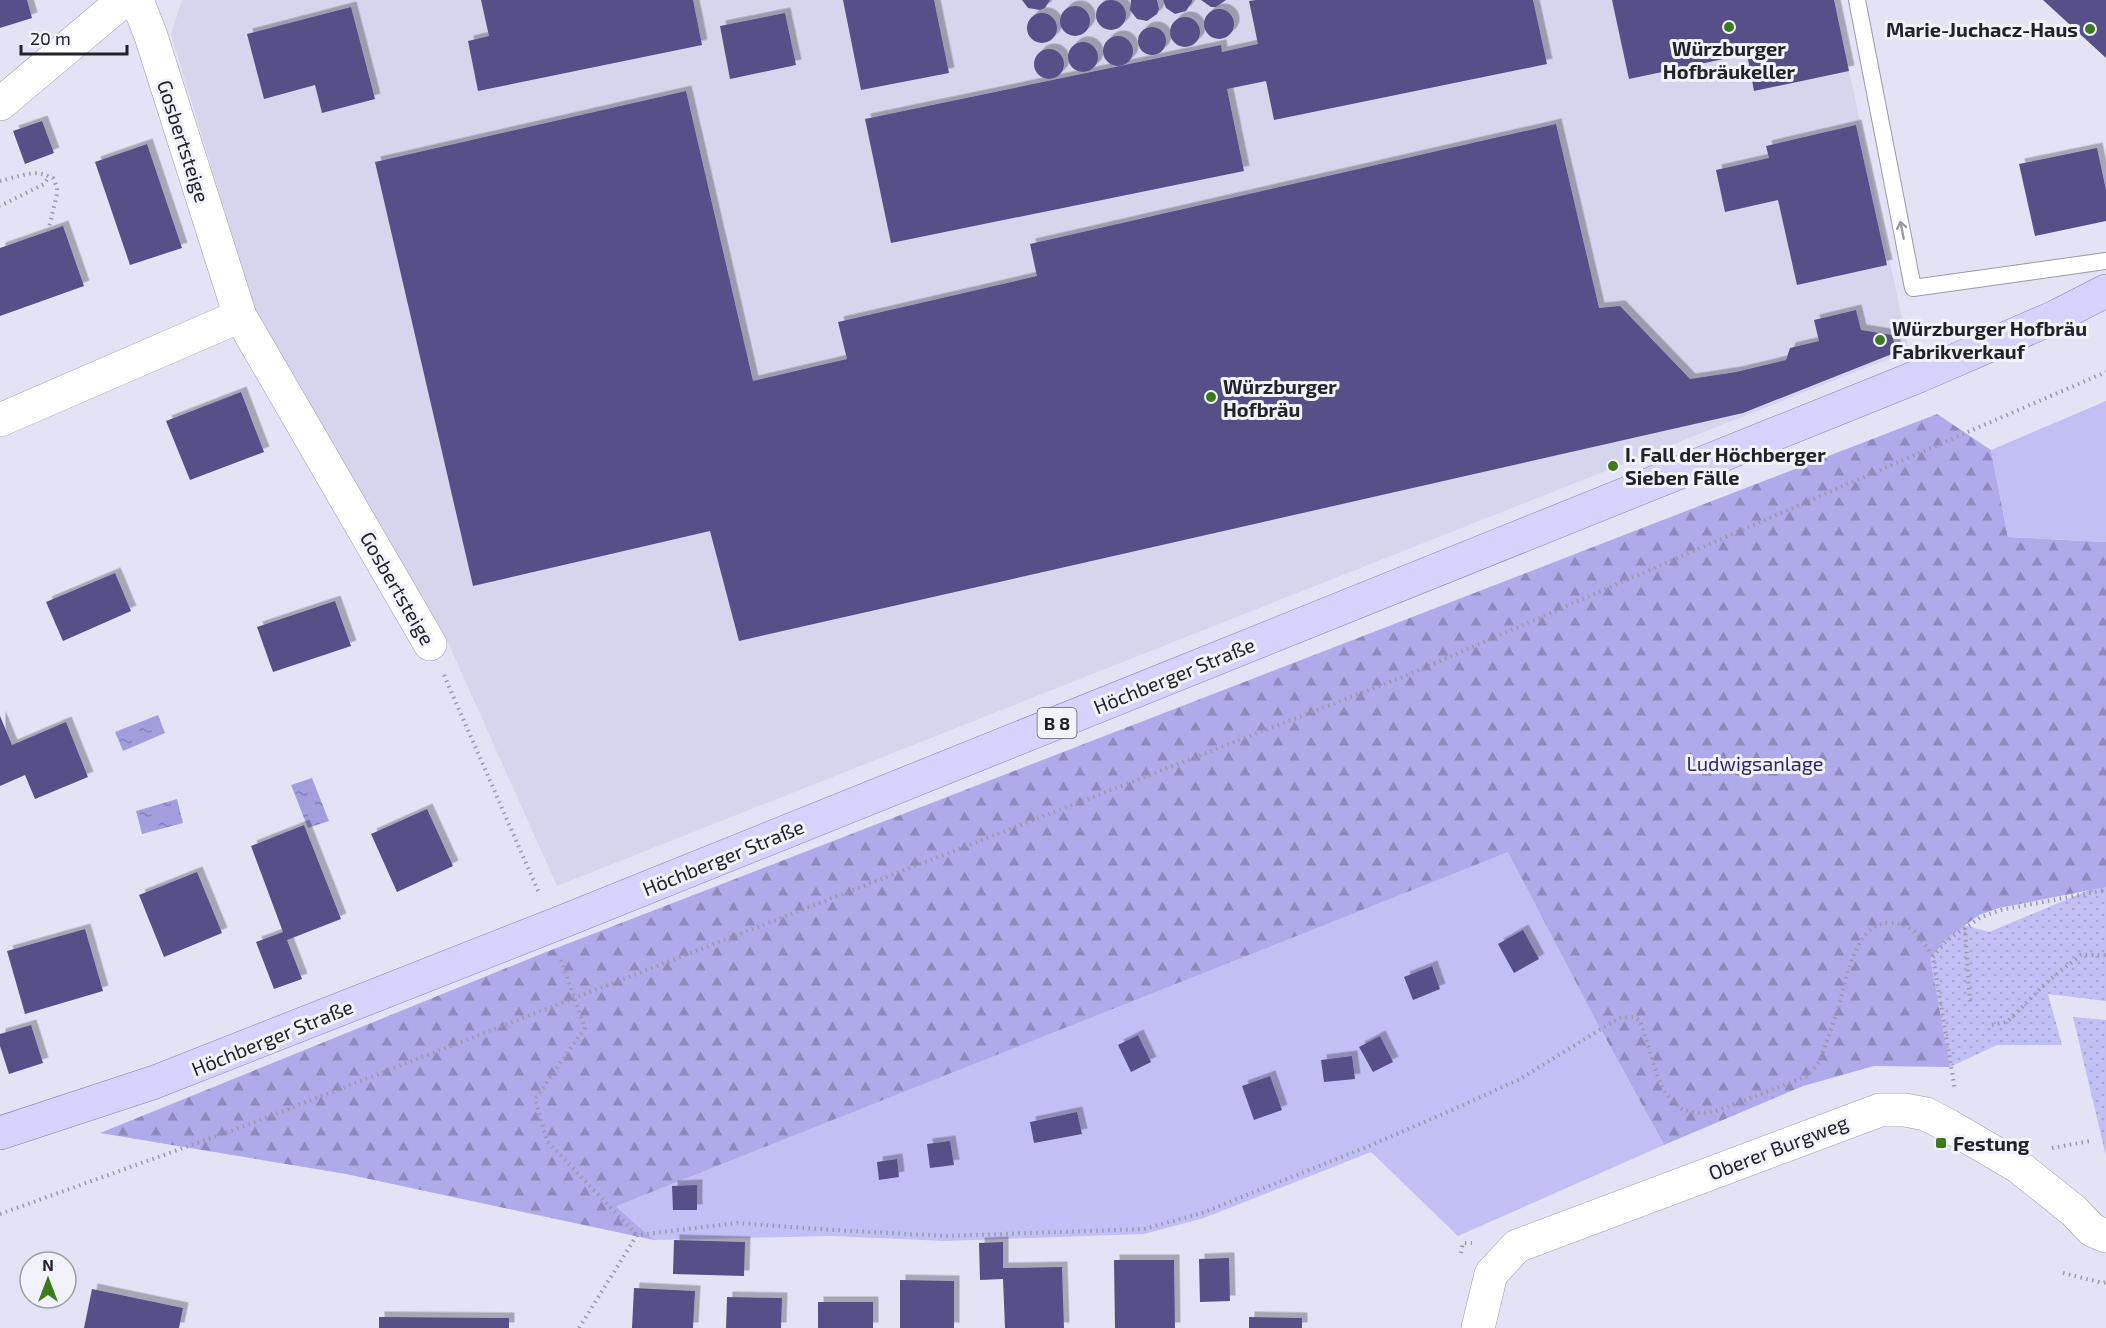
<svg xmlns="http://www.w3.org/2000/svg" width="2106" height="1328" font-family="'Exo 2',sans-serif">
	<defs>
		<pattern id="grass-dots" width="8" height="8" patternUnits="userSpaceOnUse" patternTransform="scale(1.5)"><rect width="8" height="8" fill="#c2bff4"/><path d="M2 2h.1M6 6h.1" fill="none" stroke="#a6a4d1" stroke-width="1.8" stroke-linecap="round"/></pattern>
		<pattern id="forest-firs" width="22" height="20" patternUnits="userSpaceOnUse" patternTransform="scale(1.5)"><rect width="22" height="20" fill="#afaaea"/><path d="M5 1l3.5 6h-7zM16 11l3.5 6h-7z" fill="#8e8abe"/></pattern>
		<pattern id="water-ripples" width="26" height="14" patternUnits="userSpaceOnUse" patternTransform="scale(1.5)"><rect width="26" height="14" fill="#a29edd"/><path d="M2 4q2-2 4 0t4 0M15 11q2-2 4 0t4 0" fill="none" stroke="#8480b3"/></pattern>
		<filter id="shadow"><feDropShadow dx="5.5" dy="-5.5" stdDeviation="0" flood-color="#0004"/></filter>
	</defs>
	<rect width="100%" height="100%" fill="#e4e3f6"/>
	<path fill="#d6d5ed" d="M 182,0 L 1834,0 L 1909,351 L 557,886 L 446,638 L 256,314 L 171,34 Z"/>
	<g fill="url(#grass-dots)">
		<path d="M 2106,883 L 2106,1001 L 2048,994 L 2062,1045 L 1997,1045 L 1950,1067 L 1930,957 L 1946,939 L 1964,925 L 1989,932 Z"/>
		<path d="M 2073,1017 L 2106,1020 L 2106,1156 Z"/>
	</g>
	<path fill="url(#forest-firs)" d="M 1937,414 L 1991,450 L 2008,537 L 2106,542 L 2106,887 L 1999,908 L 1979,915 L 1946,939 L 1930,957 L 1950,1067 L 1874,1066 L 1803,1086 L 1664,1145 L 1601,1030 L 617,1207 L 654,1240 L 346,1174 L 100,1133 L 546,952 Z"/>
	<g fill="#c2bff4">
		<path d="M 2106,401 L 2106,542 L 2008,537 L 1991,450 Z"/>
		<path d="M 1508,852 L 1601,1030 L 1664,1145 L 1458,1236 L 1371,1152 L 1204,1218 L 1144,1234 L 945,1241 L 832,1236 L 654,1240 L 616,1206 Z"/>
	</g>
	<g fill="url(#water-ripples)">
		<path d="M 158,715 L 165,733 L 123,751 L 115,732 Z"/>
		<path d="M 312,778 L 329,821 L 308,828 L 291,785 Z"/>
		<path d="M 177,799 L 183,823 L 142,834 L 136,811 Z"/>
	</g>
	<g fill="#564f88" filter="url(#shadow)">
		<path d="M 0,0 L 27,0 L 32,18 L 0,28 Z"/>
		<path d="M 481,0 L 693,0 L 702,45 L 478,91 L 468,41 L 489,36 Z"/>
		<path d="M 843,0 L 934,0 L 949,73 L 861,90 Z"/>
		<path d="M 1022,0 L 1050,0 L 1045,8 L 1040,10 L 1028,8 Z"/>
		<path d="M 1131,0 L 1157,0 L 1159,9 L 1157,14 L 1147,21 L 1137,19 L 1130,10 Z"/>
		<path d="M 1163,0 L 1192,0 L 1192,2 L 1186,11 L 1175,14 L 1166,8 Z"/>
		<path d="M 1201,0 L 1226,0 L 1216,7 L 1211,7 Z"/>
		<path d="M 1256,0 L 1533,0 L 1547,64 L 1274,120 L 1266,81 L 1227,89 L 1244,171 L 891,243 L 865,119 L 1221,45 L 1222,52 L 1258,44 L 1249,1 Z"/>
		<path d="M 1612,0 L 1834,0 L 1849,71 L 1754,91 L 1747,54 L 1629,79 Z"/>
		<path d="M 2043,0 L 2106,0 L 2106,58 Z"/>
		<circle cx="1111" cy="15" r="15"/>
		<circle cx="1075" cy="21" r="15"/>
		<path d="M 351,7 L 375,99 L 322,113 L 315,85 L 264,99 L 247,34 Z"/>
		<circle cx="1219" cy="24" r="15"/>
		<path d="M 785,13 L 796,65 L 730,79 L 720,26 Z"/>
		<circle cx="1042" cy="28" r="15"/>
		<circle cx="1185" cy="32" r="15"/>
		<circle cx="1152" cy="41" r="14"/>
		<circle cx="1118" cy="51" r="15"/>
		<circle cx="1083" cy="57" r="15"/>
		<circle cx="1049" cy="64" r="15"/>
		<path d="M 686,91 L 753,381 L 847,359 L 838,322 L 1037,276 L 1030,244 L 1556,124 L 1599,308 L 1620,306 L 1690,379 L 1736,372 L 1786,360 L 1790,348 L 1819,341 L 1814,320 L 1856,310 L 1861,330 L 1892,335 L 1897,352 L 1743,413 L 739,641 L 710,531 L 473,586 L 375,162 Z"/>
		<path d="M 42,121 L 54,153 L 25,164 L 13,131 Z"/>
		<path d="M 1856,125 L 1887,265 L 1797,285 L 1778,200 L 1725,212 L 1716,170 L 1769,158 L 1766,146 Z"/>
		<path d="M 147,144 L 182,248 L 130,265 L 95,162 Z"/>
		<path d="M 2097,148 L 2106,190 L 2106,221 L 2035,236 L 2019,164 Z"/>
		<path d="M 63,226 L 84,286 L 0,316 L 0,248 Z"/>
		<path d="M 241,392 L 264,452 L 190,480 L 166,421 Z"/>
		<path d="M 115,573 L 131,611 L 63,641 L 46,602 Z"/>
		<path d="M 335,601 L 351,646 L 273,672 L 257,627 Z"/>
		<path d="M 0,716 L 12,745 L 66,722 L 88,777 L 35,799 L 25,775 L 0,786 Z"/>
		<path d="M 427,809 L 453,866 L 397,892 L 371,834 Z"/>
		<path d="M 304,825 L 341,919 L 287,940 L 302,979 L 274,989 L 256,942 L 283,932 L 251,846 Z"/>
		<path d="M 197,872 L 222,933 L 164,957 L 139,895 Z"/>
		<path d="M 85,929 L 103,991 L 25,1014 L 7,951 Z"/>
		<path d="M 1523,930 L 1539,959 L 1514,973 L 1498,944 Z"/>
		<path d="M 1432,966 L 1440,989 L 1413,1000 L 1404,977 Z"/>
		<path d="M 31,1025 L 43,1063 L 9,1074 L 0,1046 L 0,1034 Z"/>
		<path d="M 1138,1035 L 1151,1062 L 1131,1072 L 1118,1045 Z"/>
		<path d="M 1380,1036 L 1393,1062 L 1373,1072 L 1359,1047 Z"/>
		<path d="M 1352,1056 L 1355,1079 L 1324,1082 L 1321,1060 Z"/>
		<path d="M 1270,1076 L 1282,1110 L 1254,1120 L 1242,1086 Z"/>
		<path d="M 1077,1112 L 1082,1134 L 1034,1143 L 1030,1122 Z"/>
		<path d="M 950,1141 L 954,1165 L 930,1168 L 927,1144 Z"/>
		<path d="M 897,1159 L 899,1177 L 879,1180 L 877,1162 Z"/>
		<path d="M 697,1185 L 697,1210 L 673,1210 L 672,1186 Z"/>
		<path d="M 674,1240 L 745,1242 L 744,1276 L 673,1274 Z"/>
		<path d="M 1003,1242 L 1003,1268 L 1062,1267 L 1064,1328 L 1005,1328 L 1003,1279 L 980,1280 L 979,1243 Z"/>
		<path d="M 1229,1258 L 1230,1301 L 1200,1302 L 1199,1259 Z"/>
		<path d="M 1114,1260 L 1174,1260 L 1175,1328 L 1115,1328 Z"/>
		<path d="M 900,1280 L 954,1281 L 954,1328 L 900,1328 Z"/>
		<path d="M 634,1288 L 695,1291 L 693,1328 L 632,1328 Z"/>
		<path d="M 92,1289 L 183,1308 L 179,1328 L 84,1328 Z"/>
		<path d="M 727,1297 L 782,1298 L 781,1328 L 726,1328 Z"/>
		<rect x="818" y="1302" width="55" height="26"/>
		<path d="M 379,1317 L 509,1318 L 509,1328 L 379,1328 Z"/>
		<path d="M 1249,1317 L 1302,1318 L 1302,1328 L 1249,1328 Z"/>
	</g>
	<g fill="none" stroke-linecap="round" stroke-linejoin="round">
		<g stroke="#9b9aab" stroke-width="18">
			<path id="lane" d="M 1857,0 L 1913,288 L 2106,261"/>
		</g>
		<g stroke="#9b9aab" stroke-width="34">
			<g id="street">
				<path d="M 137,0 L 151,36 L 240,316 L 430,644"/>
				<path d="M 0,104 L 124,0"/>
				<path d="M 0,420 L 240,316"/>
				<path d="M 1478,1328 L 1491,1274 L 1517,1246 L 1880,1110 L 1905,1110 L 1926,1114 L 1949,1126 L 2019,1167 L 2074,1211 L 2092,1230 L 2106,1236"/>
			</g>
		</g>
		<g stroke="#8481b0" stroke-width="34">
			<path id="primary" d="M 0,1133 L 155,1082 L 554,925 L 1919,376 L 2055,317 L 2106,291"/>
		</g>
		<g stroke="#9a99a7" stroke-width="4" stroke-dasharray="1.5 4.5" stroke-linecap="butt">
			<path d="M 0,181 C 14,178 37,168 49,177 L 44,184 L 0,206"/>
			<path d="M 48,231 L 57,194 L 57,187 L 53,178 L 49,177"/>
			<path d="M 444,675 L 539,893"/>
			<path d="M 1965,928 L 1970,1004"/>
			<path d="M 1933,957 L 1946,941 L 1981,917 L 2001,910 L 2106,890"/>
			<path d="M 561,960 L 585,1028 L 535,1099 L 547,1141 L 637,1235"/>
			<path d="M 1992,1025 L 2007,1022 L 2047,982 L 2081,955 L 2106,955"/>
			<path d="M 2052,1148 L 2090,1141"/>
			<path d="M 0,1214 L 247,1125 L 1410,674 L 2106,372"/>
			<path d="M 1461,1253 L 1463,1243 L 1472,1243"/>
			<path d="M 2063,1273 L 2103,1283 L 2106,1282"/>
			<path d="M 579,1328 L 637,1235 L 737,1223 L 833,1230 L 945,1236 L 1144,1229 L 1202,1213 L 1369,1146 L 1452,1110 L 1520,1079 L 1619,1018 L 1634,1017 L 1640,1021 C 1656,1061 1658,1128 1719,1110 L 1808,1076 L 1819,1062 C 1826,1044 1832,1027 1838,1009 C 1845,984 1855,923 1888,923 C 1914,923 1920,937 1933,957 L 1955,1090"/>
		</g>
		<use href="#lane" stroke="#fff" stroke-width="16"/>
		<use href="#street" stroke="#fff" stroke-width="33"/>
		<use href="#primary" stroke="#d5d2fc" stroke-width="33"/>
	</g>
	<defs><path id="oneway-shaft" d="M-6 0H5M1.5-3L5.5 0L1.5 3" fill="none" stroke-width="1.6" stroke-linecap="round" stroke-linejoin="round" transform="scale(1.5)"/></defs>
	<use stroke="#9c9c9e" href="#oneway-shaft" transform="translate(1902 230) rotate(-101)"/>
	<g fill="#3b7b1a" stroke="#f2f2fd" stroke-width="2">
		<circle cx="1729" cy="27" r="6"/>
		<circle cx="2090" cy="29" r="6"/>
		<circle cx="1880" cy="340" r="6"/>
		<circle cx="1211" cy="397" r="6"/>
		<circle cx="1613" cy="466" r="6"/>
		<rect x="1935" y="1137" width="12" height="12" rx="3"/>
	</g>
	<g text-anchor="middle" dominant-baseline="central" stroke-width="6" stroke-linejoin="round" paint-order="stroke">
		<rect fill="#f2f2fd" stroke="#606068" stroke-width="1.5" x="1037.5" y="708" width="39" height="30" rx="4.5"/>
		<g font-size="18" font-weight="bold" fill="#222228">
			<text x="1057" y="723">B 8</text>
		</g>
		<g font-size="20" font-weight="bold" fill="#222228" stroke="#f2f2fd" text-anchor="start">
			<text x="2078" y="29" text-anchor="end">Marie-Juchacz-Haus</text>
			<text x="1729" y="48" text-anchor="middle">Würzburger<tspan x="1729" dy="23">Hofbräukeller</tspan></text>
			<text x="1892" y="328">Würzburger Hofbräu<tspan x="1892" dy="23">Fabrikverkauf</tspan></text>
			<text x="1223" y="386">Würzburger<tspan x="1223" dy="23">Hofbräu</tspan></text>
			<text x="1625" y="454">I. Fall der Höchberger<tspan x="1625" dy="23">Sieben Fälle</tspan></text>
			<text x="1953" y="1143">Festung</text>
		</g>
		<g font-size="20" fill="#222228" stroke="#f2f2fd">
			<text transform="translate(184 141) rotate(72)">Gosbertsteige</text>
			<text transform="translate(398 588) rotate(60)">Gosbertsteige</text>
			<text transform="translate(1174 675) rotate(-22)">Höchberger Straße</text>
			<text transform="translate(723 857) rotate(-22)">Höchberger Straße</text>
			<text transform="translate(272 1037) rotate(-22)">Höchberger Straße</text>
			<text transform="translate(1778 1147) rotate(-21)">Oberer Burgweg</text>
		</g>
		<g font-size="20" fill="#33236c" stroke="#f2f2fd">
			<text x="1755" y="763">Ludwigsanlage</text>
		</g>
	</g>
	<g transform="translate(48 1280)"><circle r="28" fill="#f2f2fd" stroke="#9f9fa8" stroke-width="1.5"/>
	<path d="M0-4.5L10 22L0 15L-10 22Z" fill="#3b7b1a"/>
	<text y="-9" font-size="16" font-weight="bold" text-anchor="middle" fill="#222228">N</text>
	</g>
	<path d="M21 45v9h106v-9" fill="none" stroke="#222228" stroke-width="3"/>
	<text x="30" y="45" font-size="18" fill="#222228" stroke="#f2f2fd" stroke-width="4.5" paint-order="stroke">20 m</text>
</svg>
